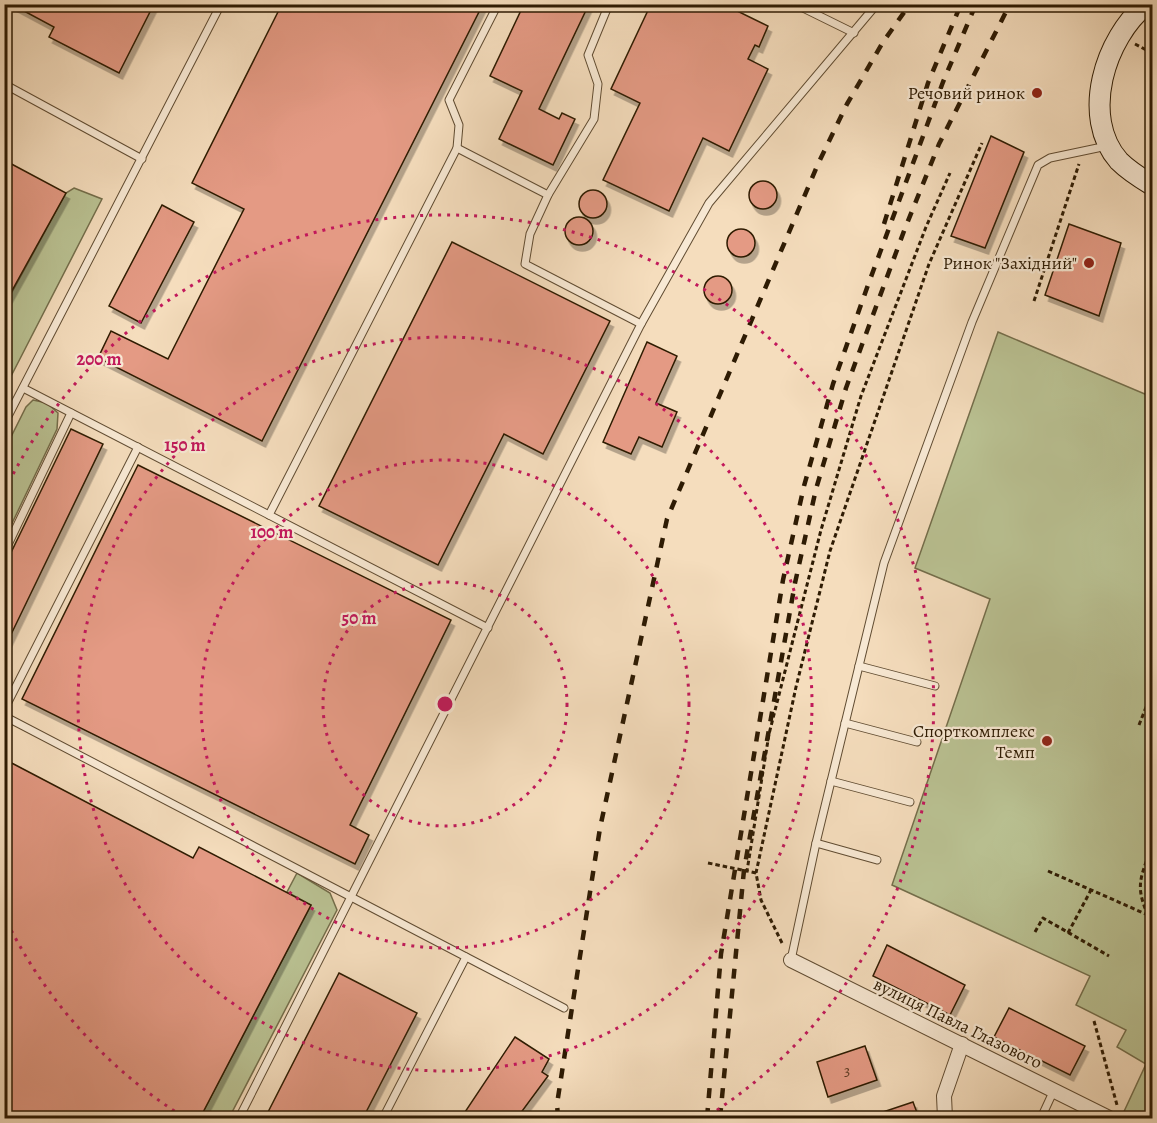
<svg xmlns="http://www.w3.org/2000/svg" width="1157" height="1123" font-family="Alegreya,serif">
	<defs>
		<filter id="shadow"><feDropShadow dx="3.5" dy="6" stdDeviation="0" flood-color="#0004"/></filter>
	</defs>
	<rect width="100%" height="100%" fill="#f5ddbd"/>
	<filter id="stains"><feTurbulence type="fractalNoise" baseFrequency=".00333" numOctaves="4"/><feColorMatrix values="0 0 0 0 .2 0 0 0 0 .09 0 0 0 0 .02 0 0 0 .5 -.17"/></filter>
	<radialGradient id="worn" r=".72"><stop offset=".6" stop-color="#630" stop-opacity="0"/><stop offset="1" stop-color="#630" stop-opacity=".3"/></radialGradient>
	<g fill="#bac293" stroke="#746e4b" stroke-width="1.5">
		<path d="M 74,188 L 102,199 L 5,388 L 5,305 L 66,193 Z"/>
		<path d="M 998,332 L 1152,397 L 1152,1118 L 1121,1118 L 1146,1064 L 1117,1047 L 1126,1030 L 1076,1005 L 1090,976 L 892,885 L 990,599 L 915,568 Z"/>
		<path d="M 33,400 L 47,403 L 58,413 L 57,429 L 5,538 L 5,449 L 26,407 Z"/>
		<path d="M 297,873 L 330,893 L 337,910 L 229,1118 L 200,1118 L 311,905 L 287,892 Z"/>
	</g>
	<g fill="#e49a84" stroke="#2e1b03" stroke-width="1.5" filter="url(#shadow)">
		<path d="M 11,4 L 154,4 L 119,73 L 49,37 L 54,27 Z"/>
		<path d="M 282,4 L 483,4 L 262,441 L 98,358 L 111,331 L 168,359 L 244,209 L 192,183 Z"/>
		<path d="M 524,4 L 589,4 L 539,109 L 559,119 L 562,113 L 575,119 L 553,165 L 499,139 L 522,91 L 490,76 Z"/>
		<path d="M 651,4 L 723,4 L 768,26 L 759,47 L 755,45 L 748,59 L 768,69 L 729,151 L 703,138 L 669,211 L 603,180 L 640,103 L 611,89 Z"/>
		<path d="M 991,136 L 1024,152 L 985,248 L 951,236 Z"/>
		<path d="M 4,160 L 66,193 L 4,305 Z"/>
		<circle cx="763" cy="195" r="14"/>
		<circle cx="593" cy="204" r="14"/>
		<path d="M 162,205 L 194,222 L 141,323 L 109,306 Z"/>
		<circle cx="579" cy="231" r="14"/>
		<path d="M 1069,224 L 1121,243 L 1099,316 L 1045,295 Z"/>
		<circle cx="741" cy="243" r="14"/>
		<path d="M 452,242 L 610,321 L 543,454 L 504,434 L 438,565 L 319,506 Z"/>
		<circle cx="718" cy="290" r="14"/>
		<path d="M 647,342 L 677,356 L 656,403 L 677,412 L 662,447 L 639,437 L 631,454 L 603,442 Z"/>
		<path d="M 71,429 L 103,444 L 4,649 L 4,567 Z"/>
		<path d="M 138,465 L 451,620 L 350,825 L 369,835 L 355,864 L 22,699 Z"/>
		<path d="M 4,759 L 193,858 L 199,847 L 311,905 L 200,1118 L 4,1118 Z"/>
		<path d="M 887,945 L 965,985 L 950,1015 L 873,976 Z"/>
		<path d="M 339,973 L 417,1013 L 363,1118 L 265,1118 Z"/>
		<path d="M 1009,1008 L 1085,1046 L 1070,1075 L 994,1037 Z"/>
		<path d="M 515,1037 L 549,1059 L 542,1072 L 548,1076 L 517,1118 L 461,1118 Z"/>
		<path d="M 865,1046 L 877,1080 L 828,1097 L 817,1062 Z"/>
		<path d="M 913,1102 L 919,1118 L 885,1118 L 883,1112 Z"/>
	</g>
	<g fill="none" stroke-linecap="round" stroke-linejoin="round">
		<g stroke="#604c32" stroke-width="9">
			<g id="service">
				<path d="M 609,4 L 588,55 L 598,84 L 594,119 L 548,195 L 530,234 L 525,264 L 641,324"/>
				<path d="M 795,4 L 854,33"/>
				<path d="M 4,84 L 142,159"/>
				<path d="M 457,148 L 548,195"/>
				<path d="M 23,388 L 488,628"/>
				<path d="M 4,424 L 221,4"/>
				<path d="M 269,515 L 457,148 L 459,125 L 449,100 L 498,4"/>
				<path d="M 4,553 L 71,413"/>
				<path d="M 859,666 L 935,686"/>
				<path d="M 4,710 L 138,447"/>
				<path d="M 4,716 L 564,1008"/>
				<path d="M 845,723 L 917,742"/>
				<path d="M 831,781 L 910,802"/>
				<path d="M 816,843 L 877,860"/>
				<path d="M 791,960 L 816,843 L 884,563 L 972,322 L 1038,165 L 1050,158 L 1107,146"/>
				<path d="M 239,1118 L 641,324 L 709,203 L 877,4"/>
				<path d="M 383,1118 L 466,957"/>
				<path d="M 1041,1118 L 1054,1090"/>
			</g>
		</g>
		<g stroke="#604c32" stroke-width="16">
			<g id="minor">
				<path d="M 791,960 L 1109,1118"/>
				<path d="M 945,1118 L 944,1096 L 962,1044"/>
			</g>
		</g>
		<g stroke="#2e1b03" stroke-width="22">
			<path id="secondary" d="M 1147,4 C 1105,37 1080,117 1119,161 C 1128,170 1142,179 1152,185"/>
		</g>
		<g stroke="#2e1b03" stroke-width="3" stroke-dasharray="4.5 3" stroke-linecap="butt">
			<path d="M 1135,44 L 1152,53"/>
			<path d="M 1034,301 L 1079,164"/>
			<path d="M 1146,671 L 1152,674"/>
			<path d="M 1139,725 L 1152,692"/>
			<path d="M 1152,847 C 1137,884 1136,889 1152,925"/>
			<path d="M 708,863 L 747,871"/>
			<path d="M 1048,871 L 1148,915"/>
			<path d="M 756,873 L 747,871 L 769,734 L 821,530 L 861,396 L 926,227 L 950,173"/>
			<path d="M 1035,932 L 1043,918 L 1109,956"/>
			<path d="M 1068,933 L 1091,890"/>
			<path d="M 782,943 L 761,900 L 756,873 L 796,687 L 830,551 L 929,264 L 982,143"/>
			<path d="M 1094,1021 L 1117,1105"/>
		</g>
		<use href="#service" stroke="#f8e9d4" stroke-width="7"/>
		<use href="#minor" stroke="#f8e9d4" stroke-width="14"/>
		<use href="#secondary" stroke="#f8e9d4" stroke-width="20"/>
		<g stroke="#2e1b03" stroke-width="4.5" stroke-dasharray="10 10" stroke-linecap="butt">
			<path d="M 884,224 L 928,83 L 961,4"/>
			<path d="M 558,1118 L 557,1104 L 600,828 L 667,519 L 818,164 L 847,104 L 883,42 L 910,4"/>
			<path d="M 707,1118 L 721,954 L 783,580 L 804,486 L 833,384 L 868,285 L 943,82 L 976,4"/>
			<path d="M 720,1118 L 744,870 L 795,583 L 816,489 L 846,388 L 904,231 L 939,144 L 1010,4"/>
		</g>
	</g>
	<g fill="none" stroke="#c2185b" stroke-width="3" stroke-dasharray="3 6">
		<circle cx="445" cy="704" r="122"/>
		<circle cx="445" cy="704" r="244"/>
		<circle cx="445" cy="704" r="367"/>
		<path d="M182 1116A489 489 0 0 1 5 918M5 490A489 489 0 1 1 708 1116"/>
	</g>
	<g fill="#8f2418" stroke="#f8e9d4" stroke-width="2">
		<circle cx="1037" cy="93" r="6"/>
		<circle cx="1089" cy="263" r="6"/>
		<circle cx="1047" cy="741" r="6"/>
	</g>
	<g text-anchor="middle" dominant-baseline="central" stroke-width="4.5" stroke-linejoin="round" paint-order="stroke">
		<g font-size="15" fill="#5c3b23">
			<text x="847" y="1071">3</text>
		</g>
		<g font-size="18" fill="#2e1b03" stroke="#f8e9d4" text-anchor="end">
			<text x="1025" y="93">Речовий ринок</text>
			<text x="1077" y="263">Ринок "Західний"</text>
			<text x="1035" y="731">Спорткомплекс<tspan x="1035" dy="21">Темп</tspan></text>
		</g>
		<g font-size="18" fill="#2e1b03" stroke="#f8e9d4">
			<text transform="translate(958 1023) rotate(26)">вулиця Павла Глазового</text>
		</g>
	</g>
	<circle cx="445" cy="704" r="9" fill="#c2185b" stroke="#f8e9d4" stroke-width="3"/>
	<g font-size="18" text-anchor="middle" font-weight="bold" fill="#c2185b" stroke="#f8e9d4" stroke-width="4.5" stroke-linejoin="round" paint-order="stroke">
		<text x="99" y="365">200 m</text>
		<text x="185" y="451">150 m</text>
		<text x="272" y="538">100 m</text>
		<text x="359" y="624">50 m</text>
	</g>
	<rect width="1157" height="1123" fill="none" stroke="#f5ddbd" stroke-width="24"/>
	<rect x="6" y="6" width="1145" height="1111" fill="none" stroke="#2e1b03" stroke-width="3"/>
	<rect x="12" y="12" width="1133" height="1099" fill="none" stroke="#2e1b03" stroke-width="1.5"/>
	<rect width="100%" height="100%" filter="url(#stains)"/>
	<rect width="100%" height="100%" fill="url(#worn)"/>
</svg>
